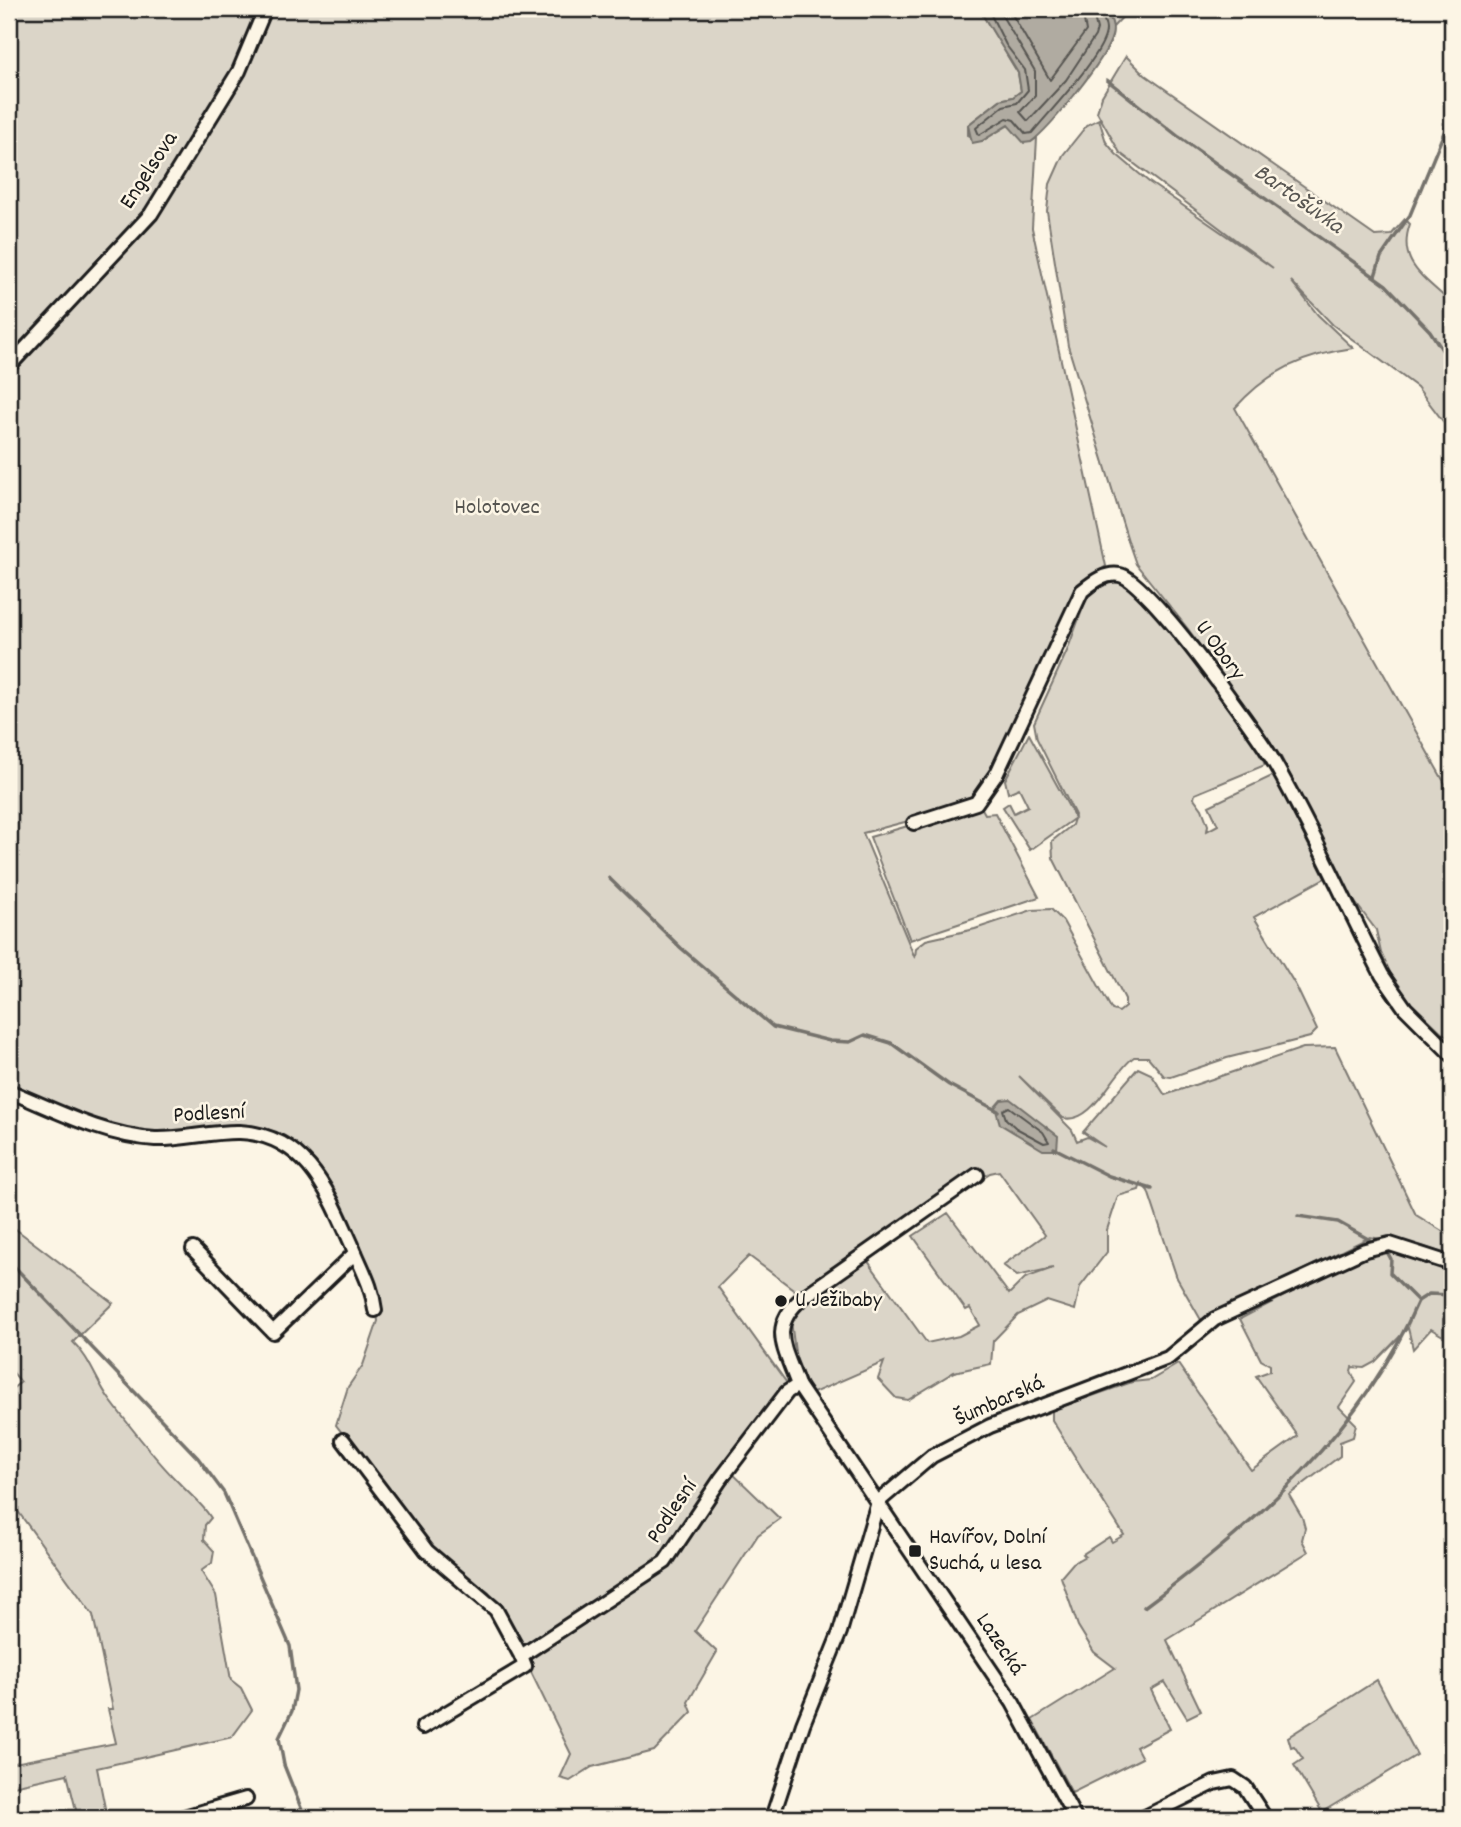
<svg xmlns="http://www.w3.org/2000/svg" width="1461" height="1827" font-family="Dekko,sans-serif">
	<rect width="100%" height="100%" fill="#fcf5e5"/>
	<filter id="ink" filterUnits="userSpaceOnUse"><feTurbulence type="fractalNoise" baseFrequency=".0143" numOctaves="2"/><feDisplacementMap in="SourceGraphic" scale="14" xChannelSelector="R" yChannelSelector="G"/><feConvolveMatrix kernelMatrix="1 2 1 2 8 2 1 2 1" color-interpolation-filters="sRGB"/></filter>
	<g filter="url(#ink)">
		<g fill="#dbd5c8" stroke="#7c7872" stroke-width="2">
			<path d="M 9,9 L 268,9 L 224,93 L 233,96 L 270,9 L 979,9 L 1018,73 L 1021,91 L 1013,97 L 1000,100 L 968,125 L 968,135 L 982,141 L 1009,125 L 1031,142 L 1037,138 L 1032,228 L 1106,566 L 1076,588 L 1058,633 L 1039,699 L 1005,775 L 980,796 L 958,808 L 863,833 L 915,958 L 916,948 L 926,940 L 975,929 L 1032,910 L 1051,909 L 1063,921 L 1112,1010 L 1119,1012 L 1125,1007 L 1125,999 L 1053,858 L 1052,841 L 1072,825 L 1075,815 L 1037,739 L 1034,723 L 1067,651 L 1088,594 C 1097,585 1109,579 1122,583 C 1151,593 1252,733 1265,765 L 1195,794 L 1194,798 L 1202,809 L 1208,825 L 1207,831 L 1218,825 L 1209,806 L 1274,775 L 1325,878 L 1254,917 L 1296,986 L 1317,1030 L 1310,1037 L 1227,1058 L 1171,1077 L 1164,1076 L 1148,1057 L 1134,1057 C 1112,1073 1093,1125 1063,1118 L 1019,1076 L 1072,1130 L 1077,1141 L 1087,1137 L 1105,1147 L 1083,1132 L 1138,1068 L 1151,1074 L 1165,1095 L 1303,1048 L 1335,1047 L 1416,1215 L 1452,1237 L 1452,1257 L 1422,1246 L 1370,1237 L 1201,1320 L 1177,1278 L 1148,1191 L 1141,1183 L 1139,1190 L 1118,1196 L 1107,1230 L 1107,1252 L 1080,1287 L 1075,1310 L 1047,1301 L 1018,1315 L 993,1341 L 991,1364 L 954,1372 L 908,1400 L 896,1398 L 878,1379 L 884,1362 L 811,1394 L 796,1360 L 791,1321 L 803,1304 L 867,1260 L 927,1343 L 959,1336 L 980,1325 L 970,1308 L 966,1310 L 913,1236 L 948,1213 L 1009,1294 L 1025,1278 L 1053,1268 L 1017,1276 L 1003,1265 L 1045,1235 L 999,1171 L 990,1173 L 800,1294 L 749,1256 L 718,1287 L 794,1393 L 730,1471 L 780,1519 L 758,1535 L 695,1631 L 717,1652 L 688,1702 L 692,1712 L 654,1751 L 592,1767 L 570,1781 L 560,1778 L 571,1754 L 505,1619 L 489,1593 L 430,1547 L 336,1425 L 348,1387 L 363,1365 L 378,1321 L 372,1278 L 330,1187 L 277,1138 L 126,1132 L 81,1118 L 9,1086 Z"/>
			<path d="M 1107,9 L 1130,9 L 1113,27 Z"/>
			<path d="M 1126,56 L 1145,75 L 1375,236 L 1391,235 L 1405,219 L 1410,224 C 1396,264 1426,278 1452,304 L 1452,433 L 1417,387 L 1333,325 L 1291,281 L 1318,315 L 1353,348 C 1304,355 1269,370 1235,408 L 1452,796 L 1452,1042 L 1406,998 L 1393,979 L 1381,953 L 1376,930 L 1348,893 L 1281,757 L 1188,629 L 1136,564 L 1129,544 L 1068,346 L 1047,211 L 1050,184 L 1063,155 L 1087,125 L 1099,119 L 1106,142 L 1116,154 L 1149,182 L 1273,268 L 1120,153 L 1097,112 L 1102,96 Z"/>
			<path d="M 1029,734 L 1075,818 L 1030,850 L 1003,807 L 1009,803 L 1014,813 L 1028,806 L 1019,788 L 1008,793 L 1005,780 Z"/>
			<path d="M 980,805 L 985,814 L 995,813 L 1039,897 L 910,940 L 870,837 Z"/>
			<path d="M 9,1224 L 113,1303 L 73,1342 C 90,1358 96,1381 110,1400 C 131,1428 154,1458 179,1483 C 191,1496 202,1503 211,1518 L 205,1525 L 204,1540 L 214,1551 L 212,1563 L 201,1571 L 216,1595 L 231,1680 L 241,1688 L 252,1710 L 232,1737 L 97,1768 L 107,1818 L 78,1818 L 67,1774 L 9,1787 L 9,1764 L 116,1743 L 108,1709 L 113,1709 L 93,1615 L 9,1499 L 9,1391 L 21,1382 L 9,1368 Z"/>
			<path d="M 1379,1252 L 1415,1255 L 1452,1270 L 1452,1317 L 1443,1319 L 1443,1336 L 1431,1329 L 1413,1349 L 1408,1328 L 1375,1362 L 1364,1368 L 1352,1367 L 1351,1371 L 1356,1382 L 1339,1407 L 1356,1424 L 1353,1437 L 1340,1442 L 1340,1456 L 1289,1495 L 1302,1517 L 1305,1528 L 1302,1540 L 1308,1552 L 1167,1640 L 1201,1711 L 1187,1718 L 1165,1682 L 1151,1690 L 1170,1729 L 1136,1747 L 1142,1758 L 1072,1793 L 1032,1720 L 1115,1668 L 1094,1652 L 1078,1626 L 1061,1577 L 1073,1563 L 1085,1556 L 1083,1554 L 1109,1537 L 1112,1542 L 1124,1535 L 1052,1420 L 1052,1410 L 1132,1382 L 1151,1380 L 1178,1364 L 1251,1470 L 1298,1436 L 1256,1376 L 1270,1371 L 1270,1365 L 1261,1360 L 1240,1319 L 1361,1256 Z"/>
			<path d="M 1377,1680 L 1417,1755 L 1322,1812 L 1294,1765 L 1303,1759 L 1294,1746 L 1291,1747 L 1288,1737 Z"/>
		</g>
		<g fill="#b0aba1" stroke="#75726c" stroke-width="2">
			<path d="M 979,9 L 1107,9 C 1110,18 1115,26 1112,36 C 1107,58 1050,128 1031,142 L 1024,143 L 1008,125 L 982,141 L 972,143 L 968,125 L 1000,100 L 1013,97 L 1021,91 L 1018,73 Z"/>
			<path d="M 1010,1099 L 1058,1136 L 1057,1150 L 1043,1150 L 1000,1124 L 995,1107 L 1001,1100 Z"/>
		</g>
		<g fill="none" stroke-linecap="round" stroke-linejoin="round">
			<g stroke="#575551" stroke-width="2">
				<path d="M 988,9 L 1006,45 L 1025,70 L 1028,90 L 1017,103 L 1003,106 L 976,128 L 979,135 L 1007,118 L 1014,120 L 1026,134 L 1032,133 C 1048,113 1106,53 1106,30 C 1106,23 1102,16 1101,9"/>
				<path d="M 998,9 L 1035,71 L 1035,96 L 1020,112 L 1028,121 L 1066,80 L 1095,36 L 1097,29 L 1092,9"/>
				<path d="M 1009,9 L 1050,80 L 1086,31 L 1082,9"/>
				<path d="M 1009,1107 L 1043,1132 L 1049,1142 L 1044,1143 L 1016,1128 L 1006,1119 L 1003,1110 Z"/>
			</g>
			<g stroke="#75726c" stroke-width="3.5">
				<path d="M 1107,80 L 1179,137 L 1386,285 L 1430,331 L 1452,365"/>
				<path d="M 1375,276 L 1381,257 L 1410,215 L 1452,113"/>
				<path d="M 609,878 L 681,948 L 773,1027 L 830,1041 L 850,1042 L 865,1035 L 891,1043 L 949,1085 L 998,1111"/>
				<path d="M 1054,1148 L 1109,1176 L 1152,1189"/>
				<path d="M 1298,1216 L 1338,1222 L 1370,1240"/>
				<path d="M 1386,1250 L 1391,1259 L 1390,1273 L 1418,1301 L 1429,1294 L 1452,1295"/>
				<path d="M 9,1261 L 198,1458 L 224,1493 L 290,1646 L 296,1690 L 292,1711 L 279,1738 L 284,1765 L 305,1818"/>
				<path d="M 1144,1607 C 1255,1525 1363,1430 1418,1301"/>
			</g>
			<g stroke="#1c1c1c" stroke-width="18">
				<g id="minor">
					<path d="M 9,366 L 151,214 L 239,71 L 265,9"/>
					<path d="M 914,823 L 976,803 L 997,773 L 1082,591 C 1092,583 1105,572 1120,575 C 1147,580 1253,728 1271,757 C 1312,827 1345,903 1382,975 L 1405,1008 L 1452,1055"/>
					<path d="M 9,1091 C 55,1110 104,1136 155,1139 C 183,1140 212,1131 240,1132 C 307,1135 329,1194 352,1245 C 361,1268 372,1285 375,1310"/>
					<path d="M 977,1175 L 802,1298 C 768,1328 785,1348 798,1385 L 1013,1703 L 1075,1818"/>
					<path d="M 193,1249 L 273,1332 L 355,1253"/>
					<path d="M 343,1440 L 427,1551 L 496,1610 L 521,1656 L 665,1562 L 720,1480 L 787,1392 L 798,1385"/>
					<path d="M 423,1727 L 525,1666 L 521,1656"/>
					<path d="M 181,1818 L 246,1799"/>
					<path d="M 772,1818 L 803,1724 L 840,1632 L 878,1502 L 932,1456 L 990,1426 L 1168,1358 L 1215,1319 L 1365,1250 L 1390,1244 L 1452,1264"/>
					<path d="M 1143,1818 L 1214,1783 L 1233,1779 L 1245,1787 L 1265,1818"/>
				</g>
			</g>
			<use href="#minor" stroke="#fcf5e5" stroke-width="12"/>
		</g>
	</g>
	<g fill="#1c1c1c" stroke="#fcf5e5" stroke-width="2.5">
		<circle cx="781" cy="1301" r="7"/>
		<rect x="908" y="1544" width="14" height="14" rx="3.5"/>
	</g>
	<g text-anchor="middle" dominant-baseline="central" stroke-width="5" stroke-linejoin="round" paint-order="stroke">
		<g font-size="23" fill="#1c1c1c" stroke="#fcf5e5">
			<text transform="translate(150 171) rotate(-57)">Engelsova</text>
			<text transform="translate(1219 651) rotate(54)">U Obory</text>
			<text transform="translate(209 1115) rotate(-3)">Podlesní</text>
			<text transform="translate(1000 1402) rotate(-24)">Šumbarská</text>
			<text transform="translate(673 1512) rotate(-56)">Podlesní</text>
			<text transform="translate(999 1645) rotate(56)">Lazecká</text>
		</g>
		<g font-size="23" fill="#555450" stroke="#fcf5e5">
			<text x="497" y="508">Holotovec</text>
		</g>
		<g font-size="23" fill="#1c1c1c" stroke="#fcf5e5" text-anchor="start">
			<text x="795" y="1301">U Ježibaby</text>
			<text x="929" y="1538">Havířov, Dolní<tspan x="929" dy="26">Suchá, u lesa</tspan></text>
		</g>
		<g font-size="24" font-style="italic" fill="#575551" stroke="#fcf5e5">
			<text transform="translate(1298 200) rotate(35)">Bartošůvka</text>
		</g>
	</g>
	<rect width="1461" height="1827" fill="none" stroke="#fcf5e5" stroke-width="35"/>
	<rect x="18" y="18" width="1426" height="1792" fill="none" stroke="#1c1c1c" stroke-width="2.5" filter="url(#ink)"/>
</svg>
